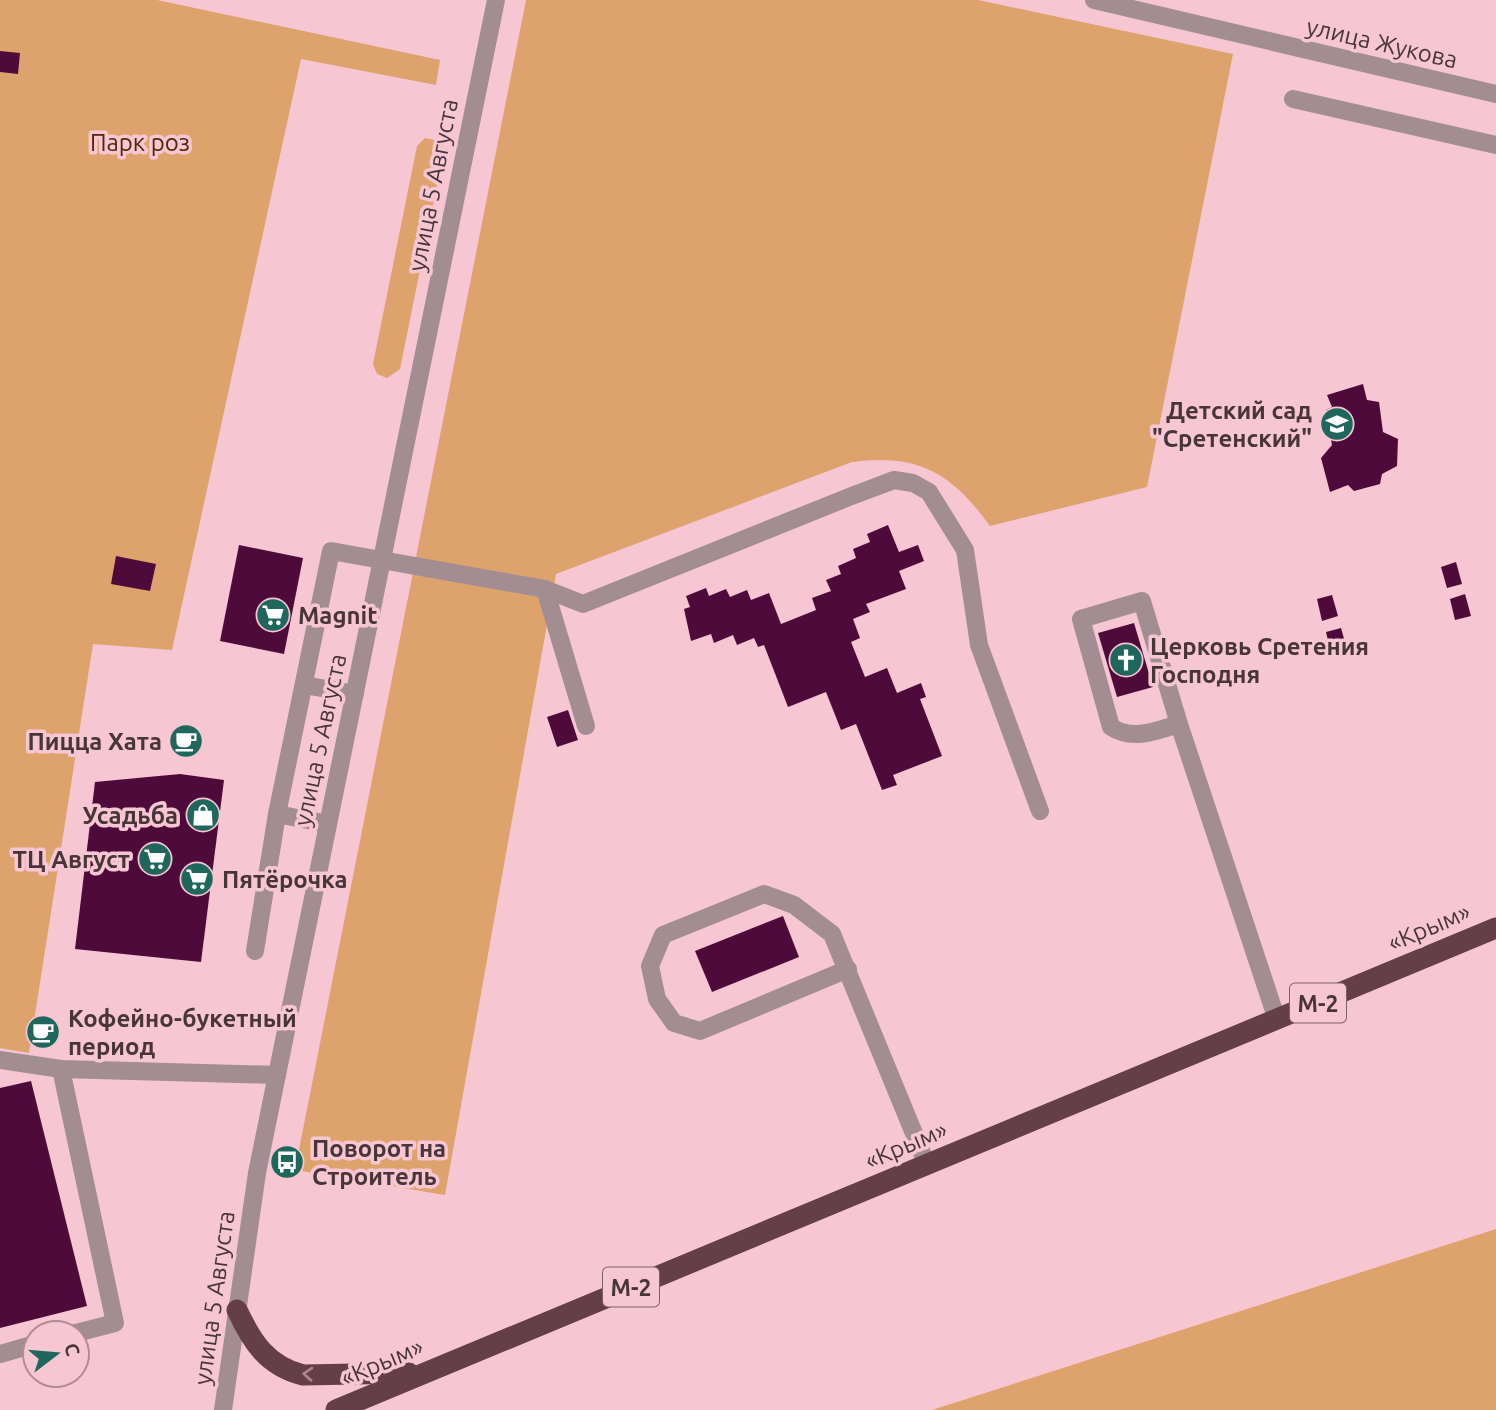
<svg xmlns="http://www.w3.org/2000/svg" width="1496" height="1410" font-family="Ubuntu,sans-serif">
	<rect width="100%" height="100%" fill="#f6c6d2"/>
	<g fill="#dea26c">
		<path d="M 0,0 L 157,0 L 440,60 L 436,85 L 301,59 L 172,650 L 93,644 L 29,1053 L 0,1048 Z"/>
		<path d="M 526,0 L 978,0 L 1233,54 L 1147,487 L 990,526 C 952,473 918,453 852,462 L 556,574 L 445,1195 L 295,1170 Z"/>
		<path d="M 425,138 L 440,141 L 444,151 L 400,369 L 387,378 L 377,374 L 373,364 L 417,146 Z"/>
		<path d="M 1496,1229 L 1496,1410 L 932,1410 Z"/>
	</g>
	<g fill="#4f0a3c">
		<path d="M 0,51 L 20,53 L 18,74 L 0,72 Z"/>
		<path d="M 1363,384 L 1367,400 L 1379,402 L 1383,432 L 1398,439 L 1397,466 L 1382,474 L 1380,484 L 1354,491 L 1348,485 L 1330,492 L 1321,458 L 1332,445 L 1326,410 L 1332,407 L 1327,395 Z"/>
		<path d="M 888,525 L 899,552 L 918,545 L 924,561 L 899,571 L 906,589 L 866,604 L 870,612 L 853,619 L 860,638 L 851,642 L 865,677 L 887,668 L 897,693 L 921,683 L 926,697 L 920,699 L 942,756 L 893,775 L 897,785 L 882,790 L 856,724 L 841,730 L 826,692 L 788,707 L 764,645 L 758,647 L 754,638 L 737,645 L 733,635 L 714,643 L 711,634 L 691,641 L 684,609 L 690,607 L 686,596 L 706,588 L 709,596 L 726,589 L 730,597 L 747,590 L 751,600 L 769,593 L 781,624 L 816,610 L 812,598 L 831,591 L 826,580 L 841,574 L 838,566 L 856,558 L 853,549 L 870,542 L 867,534 Z"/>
		<path d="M 239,545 L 303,558 L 284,654 L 220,641 Z"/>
		<path d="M 116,556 L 156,564 L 150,591 L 111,584 Z"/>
		<path d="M 1456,562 L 1462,584 L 1447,588 L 1441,567 Z"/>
		<path d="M 1465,594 L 1471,616 L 1455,620 L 1450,599 Z"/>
		<path d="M 1332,595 L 1338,616 L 1322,621 L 1317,599 Z"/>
		<path d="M 1134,623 L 1153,687 L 1117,697 L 1098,633 Z"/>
		<path d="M 1341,628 L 1347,649 L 1331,653 L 1326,632 Z"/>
		<path d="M 568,710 L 578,740 L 557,747 L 547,717 Z"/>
		<path d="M 180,774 L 224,780 L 201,962 L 75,949 L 95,782 Z"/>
		<path d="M 783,916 L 799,957 L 712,992 L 695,951 Z"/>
		<path d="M 38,1022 L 51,1024 L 48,1043 L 35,1041 Z"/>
		<path d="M 31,1081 L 87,1306 L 0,1328 L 0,1088 Z"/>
	</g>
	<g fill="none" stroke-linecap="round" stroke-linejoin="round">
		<g stroke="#a28d92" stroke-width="18">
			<path d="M 1094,0 L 1496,94"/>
			<path d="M 1293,99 L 1496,145"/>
			<path d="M 545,589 L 586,726"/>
			<path d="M 304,685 L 355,694"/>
			<path d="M 1179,724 C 1156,731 1133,741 1111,727 L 1081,619 L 1142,601 L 1179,724 L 1277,1020"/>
			<path d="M 277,814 L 328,824"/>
			<path d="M 255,951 L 277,814 L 331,551 L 545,589 L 583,604 L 849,497 L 894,480 L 913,483 L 929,492 L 965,550 L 979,645 L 1040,811"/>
			<path d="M 848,969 L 700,1031 L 674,1023 L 657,999 L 650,966 L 663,935 L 764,894 L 794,905 L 832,934 L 927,1165"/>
			<path d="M 0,1060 L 61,1069 L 277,1075"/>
			<path d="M 61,1069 L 115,1323 L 76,1333"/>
			<path d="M 0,1354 L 35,1344"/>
			<path d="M 223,1410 L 257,1173 L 496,0"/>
		</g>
		<g stroke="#643e48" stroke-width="21">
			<path d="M 237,1310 C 252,1342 267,1366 303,1375 L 409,1373"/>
			<path d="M 336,1410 L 1496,928"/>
		</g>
	</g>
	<defs><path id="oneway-chevron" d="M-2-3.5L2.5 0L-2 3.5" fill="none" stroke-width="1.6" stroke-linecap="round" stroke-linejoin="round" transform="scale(1.75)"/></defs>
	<use stroke="#ad828d" href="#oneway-chevron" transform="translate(308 1374) rotate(-176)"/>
	<defs>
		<g id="school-disc" transform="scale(1.75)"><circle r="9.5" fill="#1f675d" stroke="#f6c6d2"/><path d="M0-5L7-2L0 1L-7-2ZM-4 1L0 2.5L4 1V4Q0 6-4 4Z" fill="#fff"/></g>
		<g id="supermarket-disc" transform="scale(1.75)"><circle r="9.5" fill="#1f675d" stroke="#f6c6d2"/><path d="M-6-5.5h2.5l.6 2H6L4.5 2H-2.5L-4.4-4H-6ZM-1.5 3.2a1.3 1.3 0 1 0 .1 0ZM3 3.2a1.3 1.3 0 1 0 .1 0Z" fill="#fff"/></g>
		<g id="church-disc" transform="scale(1.75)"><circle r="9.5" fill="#1f675d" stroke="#f6c6d2"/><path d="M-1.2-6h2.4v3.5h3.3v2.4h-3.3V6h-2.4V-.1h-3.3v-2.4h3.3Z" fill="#fff"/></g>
		<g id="cafe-disc" transform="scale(1.75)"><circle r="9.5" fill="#1f675d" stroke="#f6c6d2"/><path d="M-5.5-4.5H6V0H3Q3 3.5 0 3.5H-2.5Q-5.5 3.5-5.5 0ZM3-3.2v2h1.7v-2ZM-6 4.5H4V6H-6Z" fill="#fff"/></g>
		<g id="shop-disc" transform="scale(1.75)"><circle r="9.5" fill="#1f675d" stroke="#f6c6d2"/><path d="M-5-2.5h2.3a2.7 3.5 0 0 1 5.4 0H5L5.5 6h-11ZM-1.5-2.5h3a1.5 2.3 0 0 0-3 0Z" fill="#fff"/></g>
		<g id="bus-disc" transform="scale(1.75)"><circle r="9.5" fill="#1f675d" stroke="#f6c6d2"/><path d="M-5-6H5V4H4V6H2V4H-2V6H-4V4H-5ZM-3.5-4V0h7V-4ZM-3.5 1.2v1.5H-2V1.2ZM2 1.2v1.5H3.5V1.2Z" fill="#fff"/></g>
	</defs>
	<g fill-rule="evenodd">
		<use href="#school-disc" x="1337" y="424"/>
		<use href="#supermarket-disc" x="273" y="615"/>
		<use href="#church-disc" x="1126" y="660"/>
		<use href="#cafe-disc" x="186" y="741"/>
		<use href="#shop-disc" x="203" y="815"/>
		<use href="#supermarket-disc" x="155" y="859"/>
		<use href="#supermarket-disc" x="197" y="879"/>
		<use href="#cafe-disc" x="43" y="1032"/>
		<use href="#bus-disc" x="287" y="1162"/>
	</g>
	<g text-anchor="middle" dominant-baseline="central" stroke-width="7" stroke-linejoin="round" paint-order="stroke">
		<g fill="#f6c6d2" stroke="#7c6068" stroke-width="2">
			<rect x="1290" y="983.5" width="56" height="39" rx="5"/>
			<rect x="603" y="1267.5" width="56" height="39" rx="5"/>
		</g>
		<g font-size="23" font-weight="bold" fill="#48353a">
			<text x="1318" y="1003">М-2</text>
			<text x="631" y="1287">М-2</text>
		</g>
		<g font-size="24" fill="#48353a" stroke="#f6c6d2">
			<text transform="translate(1382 43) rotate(13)">улица Жукова</text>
			<text transform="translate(433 185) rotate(-79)">улица 5 Августа</text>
			<text transform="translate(320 740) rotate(-78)">улица 5 Августа</text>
			<text transform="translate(1429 927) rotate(-23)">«Крым»</text>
			<text transform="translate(906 1145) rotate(-23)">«Крым»</text>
			<text transform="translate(214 1298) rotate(-82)">улица 5 Августа</text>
			<text transform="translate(382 1362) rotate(-23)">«Крым»</text>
		</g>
		<g font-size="24" fill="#4c2a06" stroke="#f6c6d2">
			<text x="140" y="142">Парк роз</text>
		</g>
		<g font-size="24" font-weight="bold" fill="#48353a" stroke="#f6c6d2" text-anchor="start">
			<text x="1312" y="410" text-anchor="end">Детский сад<tspan x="1312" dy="28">"Сретенский"</tspan></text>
			<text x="298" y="615">Magnit</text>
			<text x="1150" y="646">Церковь Сретения<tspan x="1150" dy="28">Господня</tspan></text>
			<text x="162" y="741" text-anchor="end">Пицца Хата</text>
			<text x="178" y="815" text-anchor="end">Усадьба</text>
			<text x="130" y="859" text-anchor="end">ТЦ Август</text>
			<text x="222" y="879">Пятёрочка</text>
			<text x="68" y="1018">Кофейно-букетный<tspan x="68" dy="28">период</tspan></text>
			<text x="312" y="1148">Поворот на<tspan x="312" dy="28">Строитель</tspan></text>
		</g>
	</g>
	<g transform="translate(56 1354) rotate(74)"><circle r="33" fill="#f6c6d2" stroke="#b08c95" stroke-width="2"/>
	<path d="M0-5L12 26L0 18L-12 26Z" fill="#1f675d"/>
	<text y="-10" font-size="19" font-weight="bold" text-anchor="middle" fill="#48353a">С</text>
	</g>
</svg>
